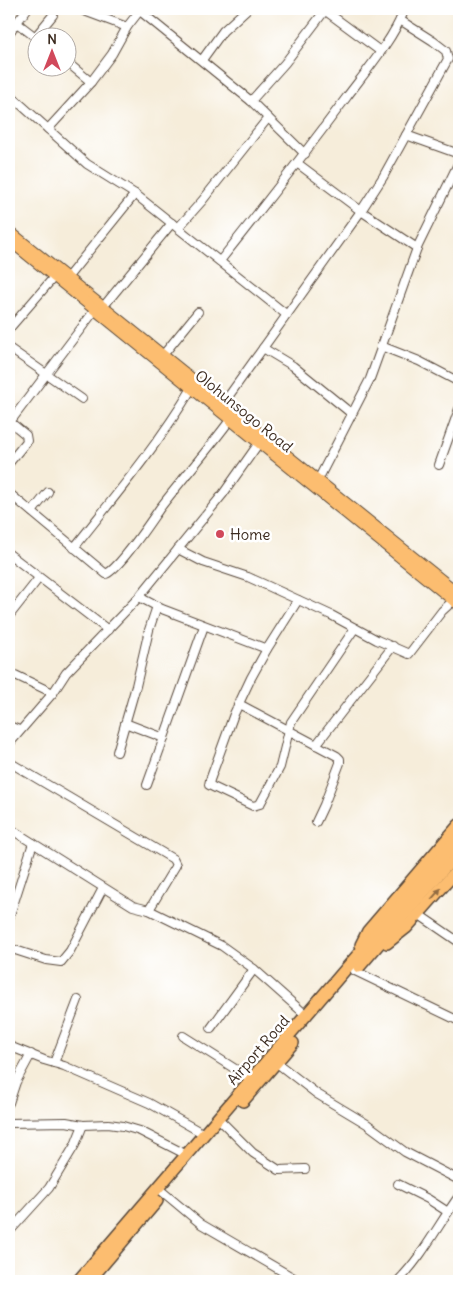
<svg xmlns="http://www.w3.org/2000/svg" width="468" height="1290" font-family="Delius,sans-serif">
	<rect width="100%" height="100%" fill="#fff"/>
	<filter id="ink" filterUnits="userSpaceOnUse"><feTurbulence type="fractalNoise" baseFrequency=".02" numOctaves="2"/><feDisplacementMap in="SourceGraphic" scale="10" xChannelSelector="R" yChannelSelector="G"/><feConvolveMatrix kernelMatrix="1 2 1 2 8 2 1 2 1" color-interpolation-filters="sRGB"/></filter>
	<filter id="wash" filterUnits="userSpaceOnUse"><feTurbulence type="fractalNoise" baseFrequency=".0096" numOctaves="4" result="noise"/><feDisplacementMap in="SourceGraphic" scale="20" xChannelSelector="R" yChannelSelector="G"/><feGaussianBlur stdDeviation="1.12" result="paint"/><feColorMatrix in="noise" values="0 0 0 0 0 0 0 0 0 0 0 0 0 0 0 0 0 1.4 0 .05"/><feComposite in="paint" operator="in"/></filter>
	<g filter="url(#wash)">
		<rect width="100%" height="100%" fill="#f6edda"/>
	</g>
	<g filter="url(#ink)">
		<g fill="none" stroke-linecap="round" stroke-linejoin="round">
			<g stroke="#57473a" stroke-width="10">
				<g id="minor">
					<path d="M 79,9 L 127,27"/>
					<path d="M 323,9 L 380,51"/>
					<path d="M 140,11 L 251,101 L 305,154"/>
					<path d="M 17,23 L 38,39"/>
					<path d="M 9,33 L 27,9"/>
					<path d="M 35,37 L 53,15"/>
					<path d="M 202,60 L 223,31 L 247,9"/>
					<path d="M 68,63 L 91,82"/>
					<path d="M 9,94 L 87,164 L 135,194 L 287,315"/>
					<path d="M 251,101 L 285,63 L 326,9"/>
					<path d="M 48,129 L 91,82 L 112,54 L 127,27 L 141,9"/>
					<path d="M 406,135 L 459,154"/>
					<path d="M 297,163 L 361,211 L 417,248"/>
					<path d="M 178,228 L 202,201 L 268,118"/>
					<path d="M 220,261 C 263,207 305,153 346,98 C 367,70 392,41 405,9"/>
					<path d="M 67,278 L 135,194"/>
					<path d="M 103,307 L 172,223"/>
					<path d="M 9,329 L 54,277"/>
					<path d="M 381,346 L 419,361 L 459,382"/>
					<path d="M 9,348 L 82,399"/>
					<path d="M 263,348 L 293,366 L 352,414"/>
					<path d="M 163,355 L 198,312"/>
					<path d="M 223,404 L 361,211 L 383,177 L 448,59 L 446,51 L 433,41 L 400,20"/>
					<path d="M 9,421 L 26,435 L 27,441 L 9,463"/>
					<path d="M 10,422 L 95,310"/>
					<path d="M 439,465 L 459,409"/>
					<path d="M 318,480 L 370,379 L 417,248 L 459,162"/>
					<path d="M 9,493 L 106,574 C 120,568 150,522 160,508 C 183,478 208,450 230,420"/>
					<path d="M 32,512 L 48,492"/>
					<path d="M 74,548 C 115,496 158,445 192,388"/>
					<path d="M 178,549 L 203,562 L 248,577 L 268,586 L 331,615 L 377,640 L 409,654 L 442,611 L 454,600"/>
					<path d="M 9,554 L 108,630"/>
					<path d="M 139,597 L 162,609 L 267,649"/>
					<path d="M 298,600 L 267,649 L 251,678 L 234,714 L 210,780 L 209,785 L 213,787 L 253,806 L 260,804 L 280,767 L 291,722 L 355,628"/>
					<path d="M 9,616 L 39,578"/>
					<path d="M 9,672 L 53,693"/>
					<path d="M 239,704 L 337,756 L 340,759 L 340,763 L 324,805 L 316,822"/>
					<path d="M 125,723 L 164,738"/>
					<path d="M 9,726 L 19,730"/>
					<path d="M 9,744 L 53,693 L 66,673 L 139,597 L 223,494 L 259,443"/>
					<path d="M 316,745 L 393,646"/>
					<path d="M 117,752 L 136,686 L 149,630 L 157,606"/>
					<path d="M 9,762 L 173,859 L 176,865 L 149,910"/>
					<path d="M 147,785 L 204,626"/>
					<path d="M 9,828 L 133,906 L 149,910 L 222,946 L 254,969 L 307,1016"/>
					<path d="M 418,914 L 459,942"/>
					<path d="M 9,918 L 33,843"/>
					<path d="M 9,948 L 46,960 L 61,962 L 70,951 L 103,888"/>
					<path d="M 355,971 L 459,1021"/>
					<path d="M 211,1028 L 254,969"/>
					<path d="M 183,1036 L 251,1079"/>
					<path d="M 9,1046 L 44,1060 L 64,1066 L 149,1103 L 204,1134"/>
					<path d="M 54,1063 L 78,1000"/>
					<path d="M 277,1063 L 317,1094 L 367,1124 L 405,1152 L 459,1180"/>
					<path d="M 9,1103 L 16,1082 L 31,1054"/>
					<path d="M 9,1123 L 66,1122 L 83,1125 L 108,1124 L 123,1126 L 140,1131 L 187,1155"/>
					<path d="M 223,1123 L 253,1153 L 279,1170 L 305,1169"/>
					<path d="M 398,1184 L 428,1199 L 448,1212"/>
					<path d="M 158,1188 L 201,1224 L 299,1281"/>
					<path d="M 9,1232 L 49,1188 L 75,1145 L 83,1125"/>
					<path d="M 398,1281 C 423,1256 438,1225 459,1196"/>
				</g>
			</g>
			<g stroke="#57473a" stroke-width="12">
				<g id="major">
					<path d="M 9,231 L 459,594"/>
					<path d="M 9,240 L 459,605"/>
				</g>
			</g>
			<g stroke="#57473a" stroke-width="14">
				<g id="highway">
					<path d="M 387,943 L 406,928 L 459,868"/>
					<path d="M 361,945 L 368,931 L 459,825"/>
					<path d="M 359,967 L 459,851"/>
					<path d="M 243,1101 L 293,1043"/>
					<path d="M 78,1281 L 459,837"/>
					<path d="M 89,1281 L 157,1201"/>
				</g>
			</g>
			<use href="#minor" stroke="#fff" stroke-width="8"/>
			<use href="#major" stroke="#fcbd6f" stroke-width="10"/>
			<use href="#highway" stroke="#fcbd6f" stroke-width="11"/>
		</g>
		<defs><path id="oneway-solid" d="M-6-.8H1V-3.2L6.5 0L1 3.2V.8H-6Z" transform="scale(1.25)"/></defs>
		<use fill="#926c42" href="#oneway-solid" transform="translate(436 894) rotate(-49)"/>
	</g>
	<circle fill="#d1495b" stroke="#fff" stroke-width="2" cx="220" cy="534" r="5"/>
	<g text-anchor="middle" dominant-baseline="central" stroke-width="5" stroke-linejoin="round" paint-order="stroke">
		<g font-size="15" fill="#3b2a1e" stroke="#fff">
			<text transform="translate(244 411) rotate(39)">Olohunsogo Road</text>
			<text transform="translate(258 1050) rotate(-49)">Airport Road</text>
		</g>
		<g font-size="15" fill="#3b2a1e" stroke="#fff" text-anchor="start">
			<text x="230" y="534">Home</text>
		</g>
	</g>
	<rect width="468" height="1290" fill="none" stroke="#fff" stroke-width="30"/>
	<g transform="translate(52 52)"><circle r="24" fill="#ffffff" stroke="#b1aaa5"/>
	<path d="M0-4L9 19L0 12L-9 19Z" fill="#d1495b"/>
	<text y="-8" font-size="14" font-weight="bold" text-anchor="middle" fill="#3b2a1e">N</text>
	</g>
</svg>
